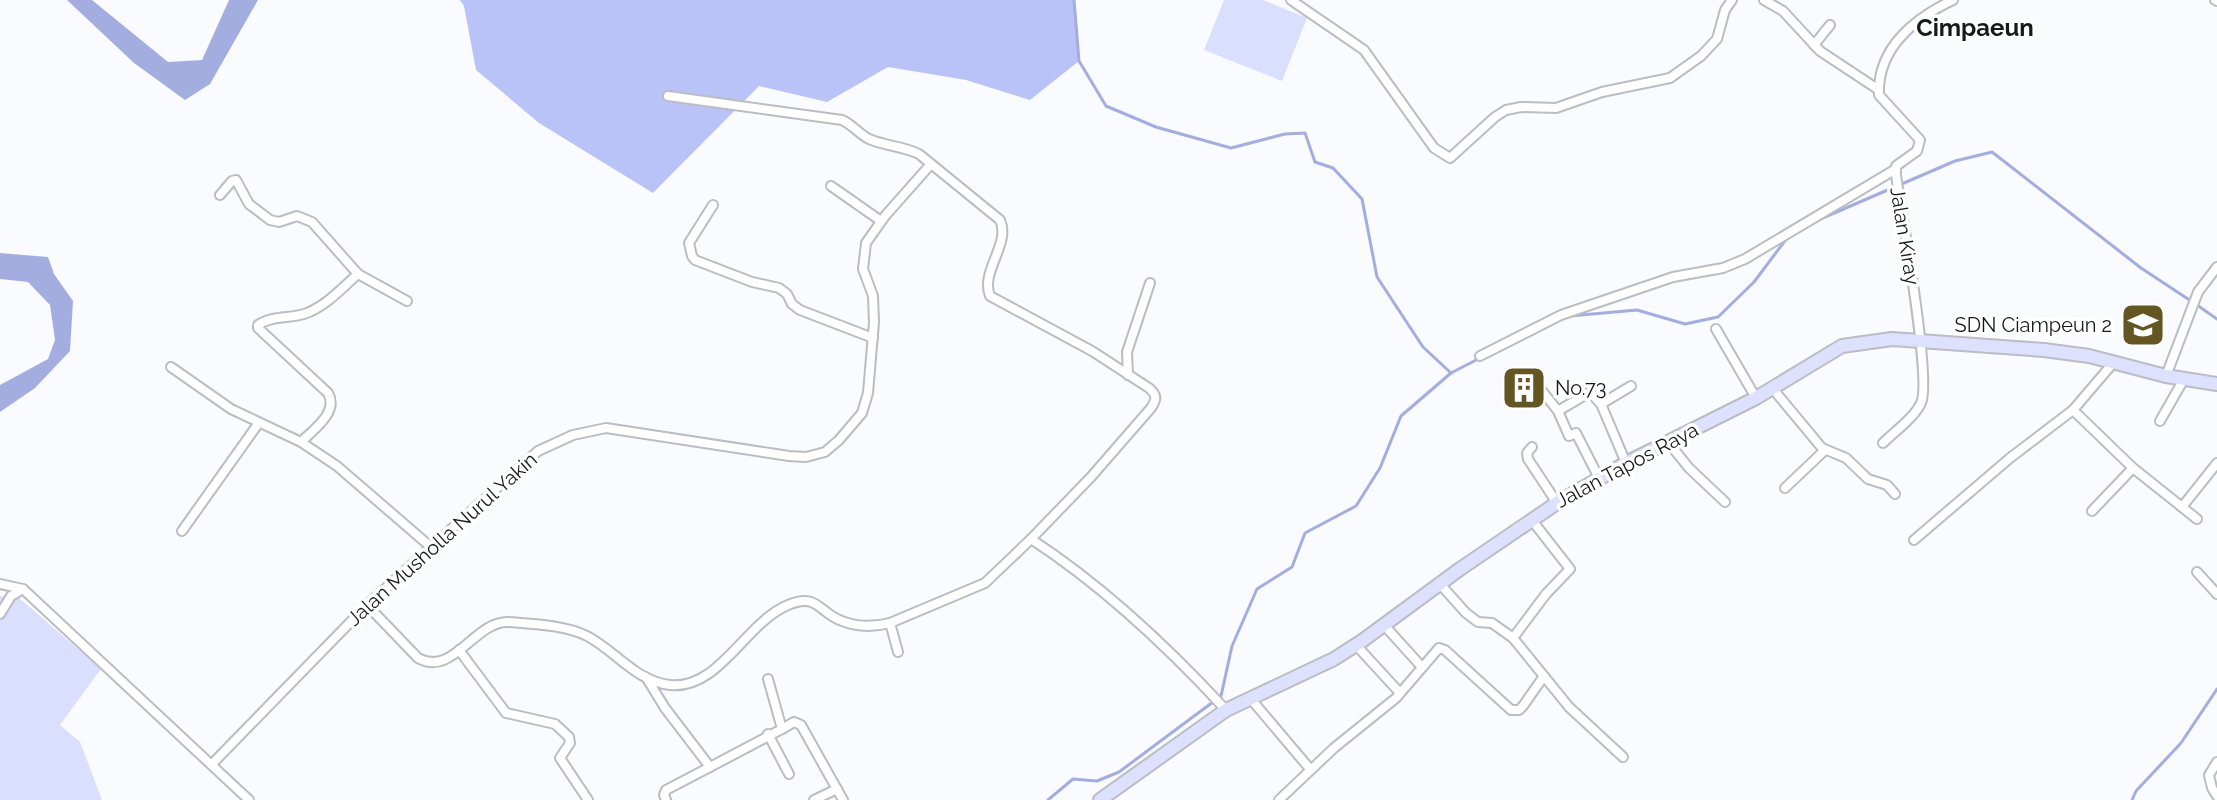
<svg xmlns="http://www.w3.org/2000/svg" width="2217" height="800" font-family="Raleway,sans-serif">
	<rect width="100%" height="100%" fill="#fafbfe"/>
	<g fill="#d9dffd">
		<path d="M 1224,0 L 1263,0 L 1307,18 L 1282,81 L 1204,50 Z"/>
		<path d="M 0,596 L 19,598 L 101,669 L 60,725 L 80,742 L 102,800 L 0,800 Z"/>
	</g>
	<path fill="#b9c3f7" d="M 460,0 L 1074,0 L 1079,61 L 1030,100 L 966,80 L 888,67 L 827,102 L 759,86 L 653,193 L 539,123 L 476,70 L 464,6 Z"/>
	<g fill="#a4ade0">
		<path d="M 67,0 L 92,0 L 168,62 L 202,60 L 229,0 L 258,0 L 210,84 L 185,100 L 134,63 Z"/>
		<path d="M 0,253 L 48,257 L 54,274 L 73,301 L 70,351 L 35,388 L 0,412 L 0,385 L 48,359 L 55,340 L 50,305 L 28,282 L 0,279 Z"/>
	</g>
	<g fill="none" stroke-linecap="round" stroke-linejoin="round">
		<g stroke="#a4ade0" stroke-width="3">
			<path d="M 1074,0 L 1079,61 L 1106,106 L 1156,127 L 1231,148 L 1285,134 L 1305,133 L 1315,162 L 1333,168 L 1362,199 L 1377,277 L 1423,347 L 1451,373"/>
			<path d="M 1818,220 L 1955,161 L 1992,152 L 2141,268 L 2191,301"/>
			<path d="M 2197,305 L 2217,319"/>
			<path d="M 1570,316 L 1637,310 L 1685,324 L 1718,317 L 1754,282 L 1787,238"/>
			<path d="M 1048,800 L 1073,779 L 1097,781 L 1119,772 L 1221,696 L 1232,646 L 1257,589 L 1292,567 L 1305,533 L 1356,506 L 1380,468 L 1401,416 L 1451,373 L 1480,358"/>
			<path d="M 2132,800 L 2136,791 L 2181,743 L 2217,689"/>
		</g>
		<g stroke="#bbbcc4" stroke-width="12">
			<g id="street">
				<path d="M 1291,0 L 1364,50 L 1434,148 L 1450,158 L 1495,117 L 1506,110 L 1521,107 L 1556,108 L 1602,92 L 1670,78 L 1701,56 L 1717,39 L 1725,10 L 1732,0"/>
				<path d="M 1764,0 L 1783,11 L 1820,51 L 1879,90"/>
				<path d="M 2215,0 L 2217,1"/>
				<path d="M 1814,45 L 1830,25"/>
				<path d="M 668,96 L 842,120 C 853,125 859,134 869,139 C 885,146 903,146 919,154 L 1000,220 C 1011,244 980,271 990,296 L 1092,351 L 1149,388 C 1157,395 1157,399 1151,408 L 1091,477 L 1031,539 C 1103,586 1168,647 1226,710"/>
				<path d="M 831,186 L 881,221"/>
				<path d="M 220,195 L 232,181 L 236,180 L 249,204 L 270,220 L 279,222 L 297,216 L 312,222 L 358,274"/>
				<path d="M 713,205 L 689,243 L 692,256 L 695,260 L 752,282 L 779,288 L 787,294 L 792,304 L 800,310 L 873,338"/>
				<path d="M 1716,329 L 1756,398"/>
				<path d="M 1480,356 L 1561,315 L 1673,277 L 1723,268 L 1745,259 L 1896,169"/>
				<path d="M 171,367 L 231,409 L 301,442 L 337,466 L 432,548"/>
				<path d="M 1128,375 L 1127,352 L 1150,283"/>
				<path d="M 2166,376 L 2198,292 L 2217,267"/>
				<path d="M 1538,386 L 1558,411 L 1569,436 L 1576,433 L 1599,478"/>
				<path d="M 1773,389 L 1822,448 L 1846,458 L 1868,479 L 1887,485 L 1895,494"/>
				<path d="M 2073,410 L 2133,468 L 2197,519"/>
				<path d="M 1558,411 L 1590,392 L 1601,404"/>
				<path d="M 2160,421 L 2184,379"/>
				<path d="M 301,442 C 314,429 339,412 328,393 L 258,328 L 258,325 C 272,315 292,319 307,313 C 327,305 342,288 358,274 L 407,301"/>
				<path d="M 1668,442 L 1689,468 L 1725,502"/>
				<path d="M 1883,443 C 1895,431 1914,418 1921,403 C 1932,381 1901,210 1896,175 L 1896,166 L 1917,151 L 1920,140 L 1879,95 C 1877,48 1915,18 1953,0"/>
				<path d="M 1532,447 L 1527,453 L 1528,459 L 1557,503"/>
				<path d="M 1626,463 L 1601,404 L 1631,386"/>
				<path d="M 1785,488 L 1825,450"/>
				<path d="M 2182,507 L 2217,463"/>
				<path d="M 2092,511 L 2133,468"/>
				<path d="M 182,531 L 258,424"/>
				<path d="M 1914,540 L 2010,458 L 2073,410 L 2114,362"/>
				<path d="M 2197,572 L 2217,594"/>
				<path d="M 0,584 L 23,589 L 249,800"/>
				<path d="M 1440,584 L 1466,613 L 1478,622 L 1492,623 L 1513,638 L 1569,707 L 1623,757"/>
				<path d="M 367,605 L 418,658 C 453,678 475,620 509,622 C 533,624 565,625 587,636 C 616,651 635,681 670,685 C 719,690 745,623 788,605 C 817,592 819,613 842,621 C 857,627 874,627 890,623 L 985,583 L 1031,539"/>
				<path d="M 0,614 L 11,596 L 23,589"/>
				<path d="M 890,623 L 898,652"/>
				<path d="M 1384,625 L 1421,666"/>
				<path d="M 1513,638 L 1546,594 L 1570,569 L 1531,519"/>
				<path d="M 1356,645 L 1400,693"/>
				<path d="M 459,650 L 506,713 L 555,724 L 569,737 L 570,743 L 560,758 L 588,800"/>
				<path d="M 646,677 L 665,708 L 710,767 L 782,729 L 768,679"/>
				<path d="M 1250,698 L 1310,769"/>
				<path d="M 782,729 L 794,722 L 801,725 L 843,800"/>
				<path d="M 768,734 L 789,774"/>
				<path d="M 2217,762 L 2209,775 L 2212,788 L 2217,796"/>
				<path d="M 212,764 L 367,605 L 538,451 L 573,435 L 606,428 L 789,456 L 806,457 L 825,452 L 839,440 L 862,413 L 868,393 L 874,322 L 873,296 L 863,269 L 866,243 L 885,216 L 931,164"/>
				<path d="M 666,800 L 664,795 L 666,790 L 710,767"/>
				<path d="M 814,800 L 837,789"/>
				<path d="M 1279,800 L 1334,748 L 1396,698 L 1439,648 L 1445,650 L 1511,710 L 1519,710 L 1523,706 L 1544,676"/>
			</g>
		</g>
		<g stroke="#bbbcc4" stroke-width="16">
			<path id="secondary" d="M 1100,800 L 1226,710 L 1334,659 L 1362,641 L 1460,569 L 1557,503 L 1626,463 L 1756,398 L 1842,346 L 1892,339 L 2044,350 L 2089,356 L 2166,376 L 2217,384"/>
		</g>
		<use href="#street" stroke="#fff" stroke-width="8"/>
		<use href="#secondary" stroke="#dde1fd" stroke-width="12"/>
	</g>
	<defs>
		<g id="school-square" transform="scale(2.3)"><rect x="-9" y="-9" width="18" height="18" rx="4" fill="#635623" stroke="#fff"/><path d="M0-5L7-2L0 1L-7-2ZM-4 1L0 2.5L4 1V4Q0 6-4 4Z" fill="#fff"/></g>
		<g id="building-square" transform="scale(2.3)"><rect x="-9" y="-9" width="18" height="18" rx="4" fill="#635623" stroke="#fff"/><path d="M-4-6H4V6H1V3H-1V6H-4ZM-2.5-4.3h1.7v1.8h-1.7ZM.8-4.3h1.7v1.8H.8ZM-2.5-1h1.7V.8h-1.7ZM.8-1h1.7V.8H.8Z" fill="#fff"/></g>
	</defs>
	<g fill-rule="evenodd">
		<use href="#school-square" x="2143" y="325"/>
		<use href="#building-square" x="1524" y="388"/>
	</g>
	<g text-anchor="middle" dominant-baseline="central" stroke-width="7" stroke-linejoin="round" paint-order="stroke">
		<g font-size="20" fill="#18191b" stroke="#fff">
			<text transform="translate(1905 236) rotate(81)">Jalan Kiray</text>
			<text transform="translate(1627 465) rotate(-28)">Jalan Tapos Raya</text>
			<text transform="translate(442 539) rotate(-42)">Jalan Musholla Nurul Yakin</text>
		</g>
		<g font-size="20" fill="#18191b" stroke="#fff" text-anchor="end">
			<text x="2112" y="325">SDN Ciampeun 2</text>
			<text x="1555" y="388" text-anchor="start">No.73</text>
		</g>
		<g font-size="24" font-weight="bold" fill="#18191b" stroke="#fff">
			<text x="1975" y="27">Cimpaeun</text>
		</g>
	</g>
</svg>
